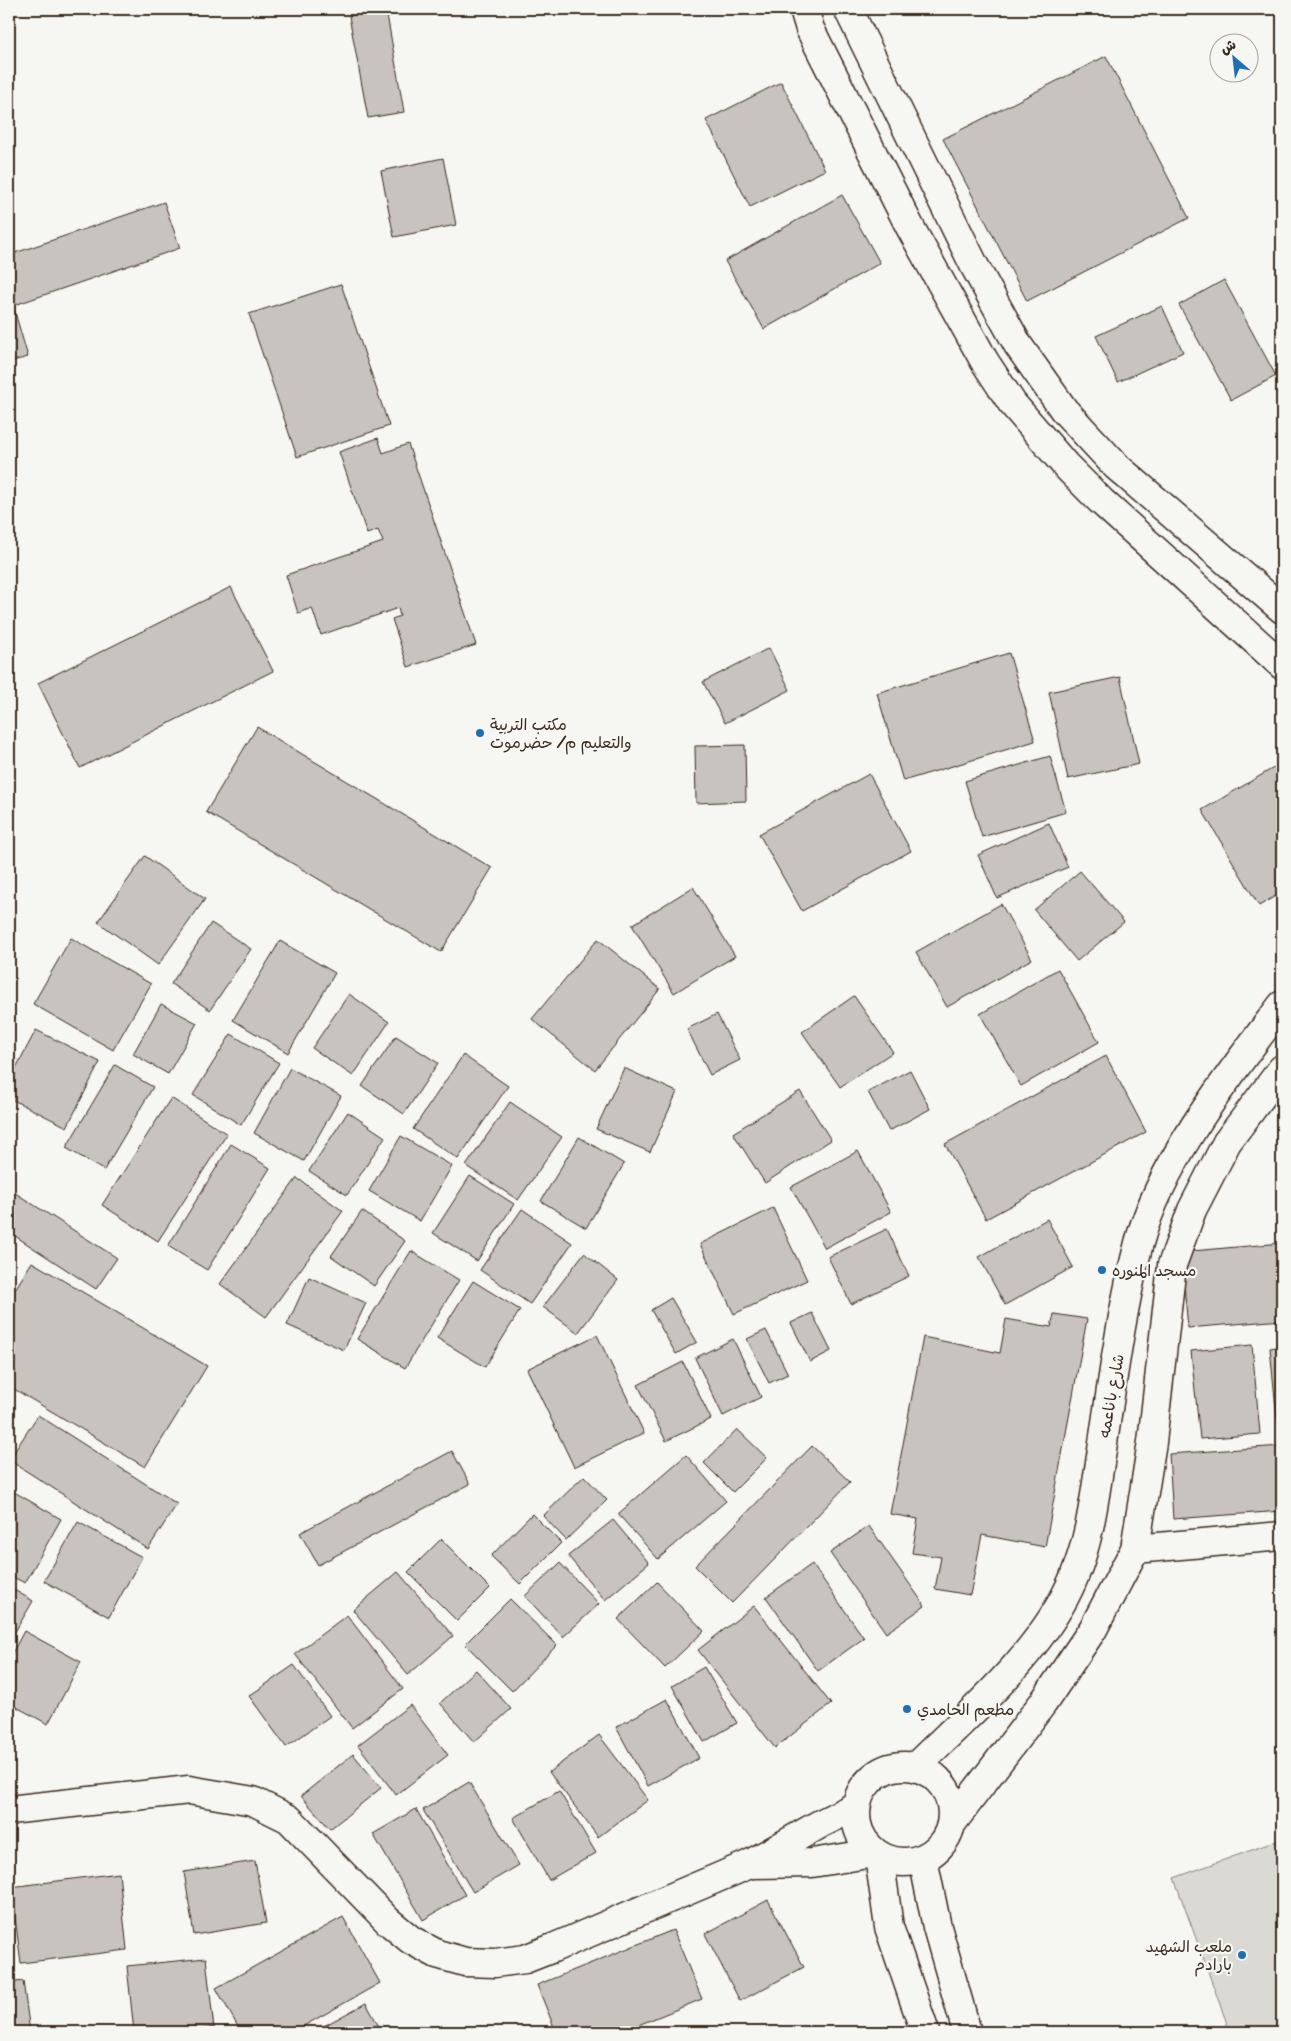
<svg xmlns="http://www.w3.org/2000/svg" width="1291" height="2041" font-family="Sriracha,'Playpen Sans Arabic',sans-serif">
	<rect width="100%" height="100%" fill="#f6f6f2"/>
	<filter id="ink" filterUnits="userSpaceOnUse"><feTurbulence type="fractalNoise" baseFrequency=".02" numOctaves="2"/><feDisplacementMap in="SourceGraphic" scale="10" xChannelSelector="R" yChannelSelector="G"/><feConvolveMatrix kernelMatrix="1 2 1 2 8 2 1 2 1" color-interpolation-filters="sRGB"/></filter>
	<g filter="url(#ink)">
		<path fill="#dad9d3" stroke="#8a8278" d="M 1282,1839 L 1282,2032 L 1230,2032 L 1174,1878 Z"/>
		<g fill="#c8c3be" stroke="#3b2a1e">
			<path d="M 386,9 L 404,112 L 368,118 L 349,16 Z"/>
			<path d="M 1106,56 L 1189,218 L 1027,301 L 943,139 Z"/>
			<path d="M 781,82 L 825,170 L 750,207 L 706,120 Z"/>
			<path d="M 443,158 L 456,225 L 394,237 L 381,171 Z"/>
			<path d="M 842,195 L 880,263 L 764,329 L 725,261 Z"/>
			<path d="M 164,202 L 180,248 L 12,306 L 9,295 L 9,255 Z"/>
			<path d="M 1224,280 L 1276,376 L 1231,400 L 1179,305 Z"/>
			<path d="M 341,284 L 389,426 L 297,457 L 249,314 Z"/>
			<path d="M 1162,306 L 1183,352 L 1118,382 L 1096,336 Z"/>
			<path d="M 14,309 L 28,357 L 9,362 L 9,311 Z"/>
			<path d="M 378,438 L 383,453 L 408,444 L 476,645 L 408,667 L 392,619 L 400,616 L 398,608 L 321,635 L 312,608 L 298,613 L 286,575 L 383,542 L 378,530 L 367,534 L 339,452 Z"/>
			<path d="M 231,587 L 273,671 L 80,768 L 38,683 Z"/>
			<path d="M 769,648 L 790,690 L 725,723 L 703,682 Z"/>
			<path d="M 1009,653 L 1035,741 L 903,781 L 877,693 Z"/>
			<path d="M 1120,677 L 1139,764 L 1068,779 L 1049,692 Z"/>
			<path d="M 257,727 L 492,868 L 441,952 L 206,812 Z"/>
			<path d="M 745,745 L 746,801 L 696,803 L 695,746 Z"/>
			<path d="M 1050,756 L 1066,812 L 982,837 L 965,781 Z"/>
			<path d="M 1282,763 L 1282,892 L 1259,906 L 1202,810 Z"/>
			<path d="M 869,774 L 911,851 L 802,911 L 759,834 Z"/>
			<path d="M 1049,823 L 1068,867 L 997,898 L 978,855 Z"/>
			<path d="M 145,856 L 205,899 L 158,965 L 98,922 Z"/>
			<path d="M 1080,871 L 1124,922 L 1077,961 L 1034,910 Z"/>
			<path d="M 693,887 L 735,956 L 674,993 L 632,925 Z"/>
			<path d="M 1001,904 L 1032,959 L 947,1007 L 916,952 Z"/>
			<path d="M 211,923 L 251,949 L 210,1010 L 171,984 Z"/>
			<path d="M 71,938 L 151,984 L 113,1050 L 33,1004 Z"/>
			<path d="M 598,939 L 660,989 L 595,1070 L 532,1019 Z"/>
			<path d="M 280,941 L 335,973 L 288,1053 L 233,1020 Z"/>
			<path d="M 1058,969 L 1099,1042 L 1021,1086 L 980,1014 Z"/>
			<path d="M 349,994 L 389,1022 L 353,1076 L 312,1048 Z"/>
			<path d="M 854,996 L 893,1052 L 840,1087 L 802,1032 Z"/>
			<path d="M 161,1004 L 197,1023 L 168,1074 L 133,1054 Z"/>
			<path d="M 717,1014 L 740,1060 L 710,1075 L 687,1029 Z"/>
			<path d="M 36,1030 L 100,1062 L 67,1127 L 9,1098 L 9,1081 Z"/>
			<path d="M 231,1034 L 279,1063 L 241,1125 L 193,1095 Z"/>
			<path d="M 396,1036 L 438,1063 L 404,1114 L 362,1086 Z"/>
			<path d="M 463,1055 L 508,1086 L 458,1159 L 413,1129 Z"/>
			<path d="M 1106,1056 L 1146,1132 L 986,1219 L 945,1144 Z"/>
			<path d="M 115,1065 L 153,1087 L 104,1170 L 66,1148 Z"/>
			<path d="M 290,1068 L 341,1096 L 304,1161 L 254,1133 Z"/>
			<path d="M 624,1068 L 677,1092 L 650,1152 L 596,1129 Z"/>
			<path d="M 910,1070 L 930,1109 L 889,1131 L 868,1092 Z"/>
			<path d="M 800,1091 L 831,1140 L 765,1183 L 733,1133 Z"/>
			<path d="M 171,1098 L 227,1134 L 158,1241 L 102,1205 Z"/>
			<path d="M 510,1102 L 562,1137 L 518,1200 L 466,1166 Z"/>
			<path d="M 348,1112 L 385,1137 L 347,1195 L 309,1171 Z"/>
			<path d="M 401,1136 L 452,1166 L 420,1221 L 369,1191 Z"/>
			<path d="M 579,1137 L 624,1164 L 586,1228 L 541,1201 Z"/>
			<path d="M 231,1144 L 270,1168 L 207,1270 L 168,1246 Z"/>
			<path d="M 858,1151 L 891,1212 L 825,1248 L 791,1187 Z"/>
			<path d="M 470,1176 L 514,1204 L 477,1261 L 433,1233 Z"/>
			<path d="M 297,1178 L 343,1211 L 266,1317 L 220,1284 Z"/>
			<path d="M 9,1189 L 117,1258 L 96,1289 L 9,1232 Z"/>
			<path d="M 773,1208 L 807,1280 L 734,1314 L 700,1244 Z"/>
			<path d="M 522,1209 L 572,1243 L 530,1304 L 480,1270 Z"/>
			<path d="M 362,1211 L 405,1241 L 374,1286 L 331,1256 Z"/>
			<path d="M 1047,1219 L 1073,1267 L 1005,1305 L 979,1257 Z"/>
			<path d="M 887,1229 L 909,1276 L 851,1304 L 828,1257 Z"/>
			<path d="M 1282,1243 L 1282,1320 L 1188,1328 L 1181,1252 Z"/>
			<path d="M 411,1251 L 459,1280 L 405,1368 L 357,1339 Z"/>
			<path d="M 584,1253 L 618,1280 L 578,1333 L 543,1307 Z"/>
			<path d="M 32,1262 L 207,1366 L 145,1467 L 9,1386 L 9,1299 Z"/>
			<path d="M 309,1277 L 366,1303 L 344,1350 L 287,1325 Z"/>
			<path d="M 473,1281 L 520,1310 L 485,1367 L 437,1338 Z"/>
			<path d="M 671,1298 L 697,1342 L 676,1354 L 651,1310 Z"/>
			<path d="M 812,1313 L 831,1351 L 810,1362 L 791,1323 Z"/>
			<path d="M 1054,1314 L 1087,1319 L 1045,1547 L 982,1535 L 970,1595 L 935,1589 L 941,1557 L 912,1553 L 918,1519 L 890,1514 L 923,1337 L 1000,1353 L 1006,1319 L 1051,1327 Z"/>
			<path d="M 766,1330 L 788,1374 L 769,1383 L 747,1339 Z"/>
			<path d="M 597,1335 L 644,1433 L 574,1467 L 527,1369 Z"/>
			<path d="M 733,1339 L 761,1397 L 723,1416 L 695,1358 Z"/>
			<path d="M 1252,1345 L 1260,1434 L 1200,1439 L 1191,1351 Z"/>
			<path d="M 1282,1346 L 1282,1419 L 1277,1419 L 1270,1348 Z"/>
			<path d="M 683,1362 L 711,1419 L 666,1441 L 638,1385 Z"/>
			<path d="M 38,1415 L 177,1504 L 148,1549 L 9,1460 Z"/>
			<path d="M 737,1429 L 767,1458 L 733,1492 L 704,1463 Z"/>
			<path d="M 812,1446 L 850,1482 L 732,1603 L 695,1566 Z"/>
			<path d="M 1282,1446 L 1282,1511 L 1173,1519 L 1169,1454 Z"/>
			<path d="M 452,1451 L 470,1484 L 318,1565 L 300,1533 Z"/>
			<path d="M 686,1455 L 726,1501 L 658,1559 L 618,1514 Z"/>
			<path d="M 584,1476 L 607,1500 L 566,1540 L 543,1516 Z"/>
			<path d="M 9,1489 L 61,1519 L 25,1583 L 9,1575 Z"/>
			<path d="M 532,1514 L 561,1543 L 520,1584 L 491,1556 Z"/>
			<path d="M 613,1520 L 649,1563 L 605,1600 L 568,1556 Z"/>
			<path d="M 78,1522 L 142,1557 L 109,1617 L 44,1581 Z"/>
			<path d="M 869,1526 L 925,1606 L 886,1633 L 830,1553 Z"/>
			<path d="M 441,1539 L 490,1588 L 457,1621 L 408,1572 Z"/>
			<path d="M 560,1563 L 599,1604 L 563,1637 L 525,1596 Z"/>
			<path d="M 812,1564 L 864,1638 L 818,1671 L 766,1597 Z"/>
			<path d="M 398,1572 L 453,1636 L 408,1675 L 353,1610 Z"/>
			<path d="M 657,1582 L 704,1631 L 665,1668 L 618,1619 Z"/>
			<path d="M 9,1587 L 33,1601 L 9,1642 Z"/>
			<path d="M 510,1599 L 557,1645 L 512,1691 L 465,1644 Z"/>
			<path d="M 754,1606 L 831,1704 L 775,1748 L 698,1650 Z"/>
			<path d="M 347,1615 L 403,1689 L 352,1728 L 295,1654 Z"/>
			<path d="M 24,1631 L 81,1662 L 48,1724 L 9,1703 L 9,1659 Z"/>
			<path d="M 294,1665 L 330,1716 L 286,1747 L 249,1696 Z"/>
			<path d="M 704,1667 L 737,1723 L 704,1742 L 672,1686 Z"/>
			<path d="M 476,1670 L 511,1709 L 474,1742 L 440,1703 Z"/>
			<path d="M 667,1699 L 699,1758 L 648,1786 L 616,1727 Z"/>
			<path d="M 410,1705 L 448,1755 L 396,1795 L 358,1745 Z"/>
			<path d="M 599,1735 L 648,1800 L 598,1837 L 549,1772 Z"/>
			<path d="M 353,1754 L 381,1788 L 330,1829 L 301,1796 Z"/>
			<path d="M 469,1782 L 519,1865 L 473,1892 L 423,1810 Z"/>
			<path d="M 559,1791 L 596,1853 L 549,1880 L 513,1818 Z"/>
			<path d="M 416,1809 L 465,1895 L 423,1920 L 373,1834 Z"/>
			<path d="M 255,1861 L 266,1923 L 194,1935 L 184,1872 Z"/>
			<path d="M 119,1873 L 127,1950 L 21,1963 L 11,1887 Z"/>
			<path d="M 768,1900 L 804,1967 L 740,2001 L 705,1934 Z"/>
			<path d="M 343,1917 L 380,1983 L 293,2032 L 241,2032 L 216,1988 Z"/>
			<path d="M 673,1930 L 702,1999 L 621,2032 L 556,2032 L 537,1985 Z"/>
			<path d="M 206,1958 L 214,2029 L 181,2032 L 134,2032 L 127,1966 Z"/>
			<path d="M 23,1981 L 30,2032 L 9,2032 L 9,1983 Z"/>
			<path d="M 366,2003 L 382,2032 L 313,2032 Z"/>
			<path d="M 214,2027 L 215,2032 L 192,2032 Z"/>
		</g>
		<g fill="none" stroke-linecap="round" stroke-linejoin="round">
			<g stroke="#3b2a1e" stroke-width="31">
				<g id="minor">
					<path d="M 804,9 L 810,29 L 910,227 L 985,362 L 1012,403 L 1067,467 L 1101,501 L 1282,665"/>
					<path d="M 848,9 L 974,265 L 1018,345 L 1064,410 L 1116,466 L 1282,609"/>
					<path d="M 1135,1549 L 1282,1536"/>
					<path d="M 9,1810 L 189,1790 L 253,1801 L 289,1819 L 388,1921 L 411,1940 L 437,1954 L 465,1962 L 495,1963 L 525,1959 L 553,1948 L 750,1864 L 820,1824 L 856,1806"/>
					<path d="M 750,1864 L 812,1863 L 874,1853"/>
				</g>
			</g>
			<g stroke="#3b2a1e" stroke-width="31">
				<g id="tertiary">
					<circle cx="904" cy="1814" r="48"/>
					<path d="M 915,1767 C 970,1713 1045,1649 1074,1577 C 1091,1536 1095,1493 1102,1450 C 1112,1382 1122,1308 1139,1243 C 1162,1159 1230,1074 1282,1005"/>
					<path d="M 952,1823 L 1043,1703 L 1093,1629 L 1135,1549 L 1152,1442 L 1172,1265 L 1192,1210 L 1227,1142 L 1282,1069"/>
					<path d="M 879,1856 L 889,1927 L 925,2032"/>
					<path d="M 923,1859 L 937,1927 L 967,2032"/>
				</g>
			</g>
			<use href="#minor" stroke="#f6f6f2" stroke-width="28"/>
			<use href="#tertiary" stroke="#f6f6f2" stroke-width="28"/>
		</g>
	</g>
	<g fill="#1f6fb2" stroke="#f6f6f2" stroke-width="2">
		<circle cx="480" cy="733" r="5"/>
		<circle cx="1102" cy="1270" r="5"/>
		<circle cx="907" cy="1709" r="5"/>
		<circle cx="1242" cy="1955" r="5"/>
	</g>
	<g text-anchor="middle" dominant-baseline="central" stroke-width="4.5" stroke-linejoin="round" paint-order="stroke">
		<g font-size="16" fill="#3b2a1e" stroke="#f6f6f2" text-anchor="start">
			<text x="490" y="724">مكتب التربية<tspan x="490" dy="18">والتعليم م/ حضرموت</tspan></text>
			<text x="1112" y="1270">مسجد المنوره</text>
			<text x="917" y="1709">مطعم الحامدي</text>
			<text x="1232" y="1946" text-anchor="end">ملعب الشهيد<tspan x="1232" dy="18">بارادم</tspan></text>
		</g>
		<g font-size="16" fill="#3b2a1e" stroke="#f6f6f2">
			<text transform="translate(1111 1396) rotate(-80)">شارع باناعمه</text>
		</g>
	</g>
	<rect width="1291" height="2041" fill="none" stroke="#f6f6f2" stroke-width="30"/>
	<rect x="15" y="15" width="1261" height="2011" fill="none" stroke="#3b2a1e" stroke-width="2" filter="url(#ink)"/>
	<g transform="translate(1234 58) rotate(332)"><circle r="24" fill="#f6f6f2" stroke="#aba49d"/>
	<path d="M0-4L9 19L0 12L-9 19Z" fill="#1f6fb2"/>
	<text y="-8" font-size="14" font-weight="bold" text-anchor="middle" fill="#3b2a1e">ش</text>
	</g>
</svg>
